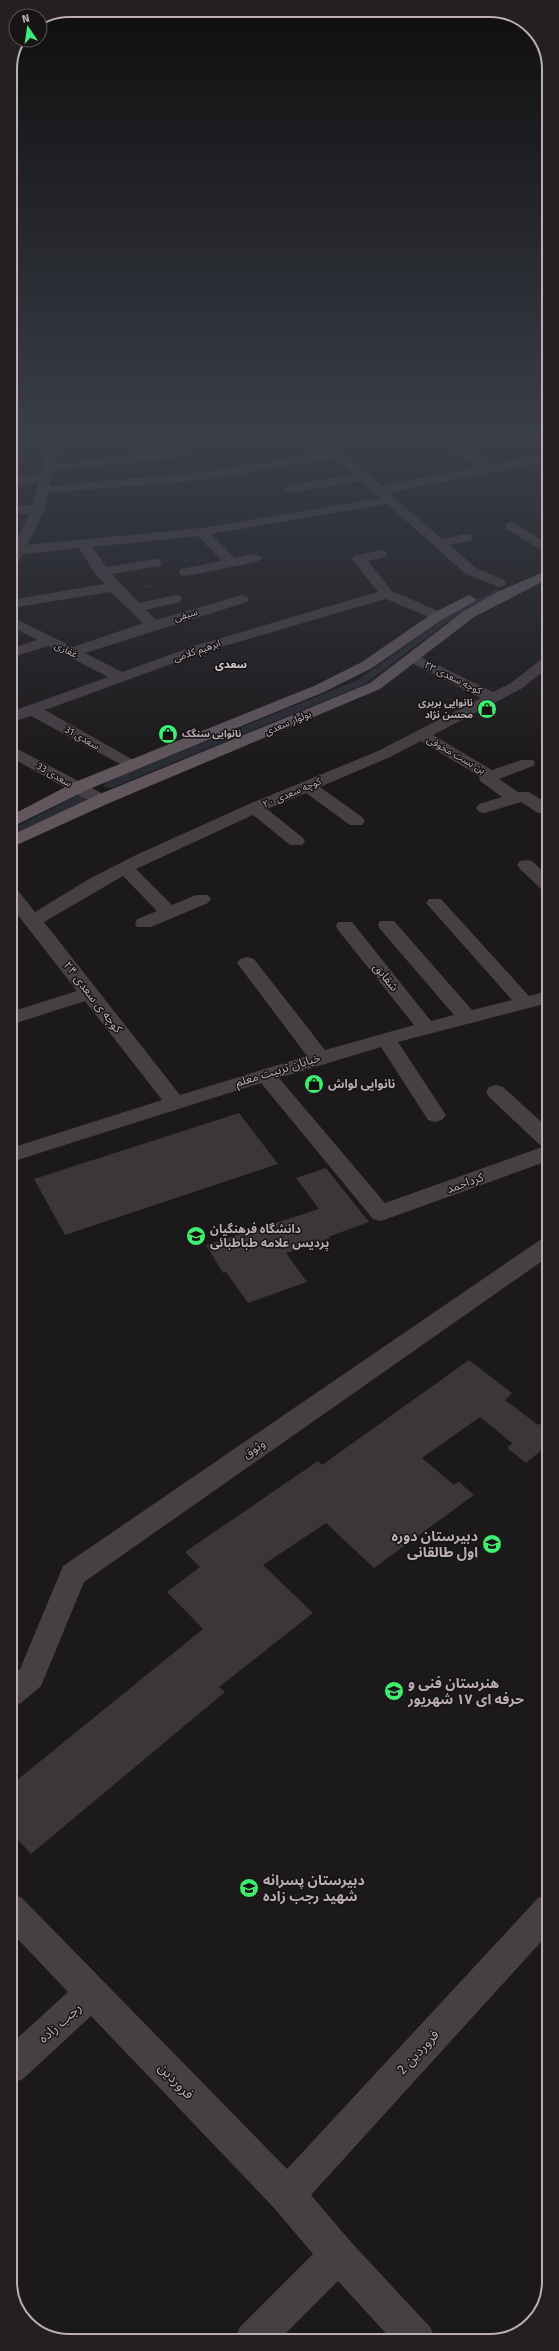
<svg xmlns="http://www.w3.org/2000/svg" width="559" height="2351" font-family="'Fira Sans','Noto Sans Arabic',sans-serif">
	<rect width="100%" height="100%" fill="#1c191a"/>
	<g fill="#292c34">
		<path d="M 497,589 L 501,590 L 443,625 L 365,684 L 112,788 L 104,787 L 104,784 L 111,780 L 358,680 L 458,609 Z"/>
		<path d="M 81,795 L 87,798 L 80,804 L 10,839 L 10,830 L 76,796 Z"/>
	</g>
	<g fill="#3b3638">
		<path d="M 239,1113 L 278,1164 L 65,1235 L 34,1179 Z"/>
		<path d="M 326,1168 L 369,1222 L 328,1237 L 330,1238 L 286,1253 L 307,1282 L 248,1303 L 226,1272 L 223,1273 L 206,1245 L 319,1209 L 296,1178 Z"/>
		<path d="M 469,1360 L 512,1393 L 505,1400 L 538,1425 L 549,1418 L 549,1444 L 526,1463 L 507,1448 L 512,1443 L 480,1417 L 422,1458 L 454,1485 L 459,1482 L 474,1495 L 374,1568 L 326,1523 L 263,1565 L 313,1613 L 219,1687 L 225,1692 L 31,1854 L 11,1832 L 11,1785 L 203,1629 L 167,1592 L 200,1567 L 185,1552 L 318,1461 L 322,1465 Z"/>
	</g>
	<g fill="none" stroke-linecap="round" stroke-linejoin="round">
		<path stroke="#4a4247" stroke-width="1.5" stroke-dasharray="1 2" stroke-linecap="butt" d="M 141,588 L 152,586"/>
		<g fill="#463f43" fill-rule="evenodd">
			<path d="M 50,437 L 62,437 L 56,464 L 182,449 L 188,453 L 182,457 L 54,471 L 50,486 L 204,472 L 328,452 L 312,437 L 364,437 L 362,440 L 334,445 L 382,486 L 477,467 L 445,444 L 443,441 L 445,438 L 449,437 L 490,465 L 548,453 L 548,461 L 389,493 L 442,539 L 466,534 L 471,535 L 473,538 L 471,541 L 450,545 L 476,568 L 504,580 L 506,583 L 504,586 L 499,587 L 466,574 L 387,504 L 211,534 L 235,558 L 256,554 L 263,558 L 256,562 L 186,576 L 181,575 L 179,572 L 181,569 L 222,561 L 198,536 L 92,547 L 107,567 L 155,559 L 160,560 L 162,563 L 160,566 L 112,574 L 139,603 L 175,595 L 180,596 L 182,599 L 180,602 L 146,610 L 156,620 L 242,595 L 249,599 L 247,602 L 85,653 L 122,672 L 197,645 L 378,592 L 352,559 L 354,556 L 380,550 L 385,551 L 387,554 L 385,557 L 368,561 L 392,591 L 443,613 L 445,616 L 443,619 L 433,619 L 386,599 L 207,651 L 45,710 L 137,762 L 139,765 L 137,768 L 131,770 L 31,716 L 10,723 L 10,712 L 108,677 L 48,646 L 10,658 L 10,649 L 37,640 L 10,626 L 10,616 L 73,647 L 143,623 L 111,592 L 10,608 L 10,600 L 105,584 L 96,575 L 79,548 L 23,554 L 18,563 L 10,563 L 10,547 L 13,547 L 29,514 L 10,515 L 10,507 L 32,505 L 38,482 L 10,485 L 10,477 L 40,475 L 47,447 L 10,450 L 10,442 L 49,440 ZM 335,458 L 354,475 L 289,485 L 283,489 L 289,493 L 361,481 L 380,498 L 201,528 L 27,545 L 45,509 L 48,493 L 204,480 Z"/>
			<path d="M 512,522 L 548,544 L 548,554 L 507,529 L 505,526 L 507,523 Z"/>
			<path d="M 413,653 L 493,692 L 511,683 L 543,658 L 548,657 L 548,668 L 521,689 L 433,735 L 492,770 L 521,760 L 533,760 L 535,763 L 533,766 L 499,779 L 518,792 L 529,792 L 548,804 L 548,813 L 538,813 L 521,802 L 485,813 L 479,812 L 476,808 L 479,804 L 502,797 L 480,781 L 479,776 L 421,741 L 390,757 L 320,787 L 362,817 L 365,821 L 362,825 L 350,825 L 306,793 L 267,809 L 302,837 L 305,841 L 302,845 L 290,845 L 253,815 L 136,869 L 172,905 L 196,895 L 208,895 L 211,899 L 208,903 L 151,927 L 137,927 L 135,923 L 137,919 L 157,911 L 123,876 L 44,922 L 180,1095 L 307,1056 L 240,967 L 237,963 L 240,959 L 247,957 L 254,959 L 325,1050 L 414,1025 L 338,930 L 336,926 L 338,922 L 352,922 L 431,1021 L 454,1015 L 380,929 L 378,925 L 380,921 L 394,921 L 472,1010 L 512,1000 L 426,903 L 429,899 L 441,899 L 529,996 L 548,991 L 548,1003 L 398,1042 L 446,1115 L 442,1120 L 435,1122 L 428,1120 L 381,1047 L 279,1078 L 385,1203 L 545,1146 L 540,1145 L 489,1097 L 486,1092 L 489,1087 L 496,1085 L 503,1087 L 548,1128 L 548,1161 L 381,1221 L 373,1219 L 261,1083 L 11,1162 L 11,1148 L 162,1100 L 85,1001 L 10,1025 L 10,1012 L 77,991 L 10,905 L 10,887 L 16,888 L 35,912 L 89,879 L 136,855 L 249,804 L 378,751 L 481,698 L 408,661 L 405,658 L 408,655 Z"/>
			<path d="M 10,745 L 107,796 L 109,800 L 107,804 L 95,804 L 10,757 Z"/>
			<path d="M 526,860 L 532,861 L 548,876 L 548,891 L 542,890 L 520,869 L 517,865 L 520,861 Z"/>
			<path d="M 548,1238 L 548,1257 L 84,1582 L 41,1686 L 21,1703 L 11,1707 L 11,1676 L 20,1669 L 63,1566 L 540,1240 Z"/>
			<path d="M 11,1893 L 22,1898 L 287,2169 L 538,1898 L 549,1893 L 549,1933 L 311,2195 L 351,2242 L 430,2327 L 436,2340 L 392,2340 L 338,2281 L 279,2340 L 234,2340 L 240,2327 L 313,2254 L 274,2208 L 91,2016 L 23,2079 L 11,2084 L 11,2044 L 68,1992 L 11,1932 Z"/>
		</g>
		<g fill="#60565c" fill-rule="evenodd">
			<path d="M 548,570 L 548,579 L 474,617 L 380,689 L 107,804 L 10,848 L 10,836 L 95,796 L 370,683 L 464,611 L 497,592 Z"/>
			<path d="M 469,595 L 476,599 L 474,602 L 443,619 L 372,668 L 324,692 L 87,790 L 10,828 L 10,816 L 75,782 L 314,686 L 362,662 L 433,613 Z"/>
		</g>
	</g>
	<linearGradient id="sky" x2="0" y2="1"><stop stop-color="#0f0e0e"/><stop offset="0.57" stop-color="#3a3e49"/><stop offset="1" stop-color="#3a3e49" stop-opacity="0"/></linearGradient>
	<rect width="559" height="766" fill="url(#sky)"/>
	<defs>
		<g id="shop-disc" transform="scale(1)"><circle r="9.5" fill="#3cf171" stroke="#171415"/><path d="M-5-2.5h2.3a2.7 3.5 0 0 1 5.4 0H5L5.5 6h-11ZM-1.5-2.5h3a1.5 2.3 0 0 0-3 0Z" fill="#111"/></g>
		<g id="university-disc" transform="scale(1)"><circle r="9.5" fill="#3cf171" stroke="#171415"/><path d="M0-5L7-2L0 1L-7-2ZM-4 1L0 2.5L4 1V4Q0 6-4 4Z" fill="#111"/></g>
		<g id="school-disc" transform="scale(1)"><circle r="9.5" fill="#3cf171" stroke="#171415"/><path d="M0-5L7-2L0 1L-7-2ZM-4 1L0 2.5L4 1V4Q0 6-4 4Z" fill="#111"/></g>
	</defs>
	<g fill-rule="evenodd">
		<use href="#shop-disc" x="487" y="709"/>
		<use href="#shop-disc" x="168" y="734"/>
		<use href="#shop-disc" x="314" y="1084"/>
		<use href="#university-disc" x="196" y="1236"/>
		<use href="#school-disc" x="492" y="1544"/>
		<use href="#school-disc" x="394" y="1691"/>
		<use href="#school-disc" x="249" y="1888"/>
	</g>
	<g text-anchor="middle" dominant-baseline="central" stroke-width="3" stroke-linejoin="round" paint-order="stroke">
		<g font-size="10" fill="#bbacb6" stroke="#171415">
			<text transform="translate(186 615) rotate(-16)">سیفی</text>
			<text transform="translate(66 650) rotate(26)">غفاری</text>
			<text transform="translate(197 651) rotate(-19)">ابرهیم کلامی</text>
			<text transform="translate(453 678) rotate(26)">کوچه سعدی ۲۳</text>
			<text transform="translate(288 723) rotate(-23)">بولوار سعدی</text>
			<text transform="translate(82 738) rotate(29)">سعدی 31</text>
			<text transform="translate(456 755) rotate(30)">بن بست مخوفی</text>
			<text transform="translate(54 775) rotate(30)">سعدی 33</text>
			<text transform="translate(292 793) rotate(-23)">کوچه سعدی ۲۰</text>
		</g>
		<g font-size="10" font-weight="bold" fill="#bbacb6" stroke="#171415" text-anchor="end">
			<text x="473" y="703">نانوایی بربری<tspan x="473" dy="12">محسن نژاد</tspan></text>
			<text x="182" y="734" text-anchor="start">نانوایی سنگک</text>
		</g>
		<g font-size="11" font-weight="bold" fill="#d7cdd3" stroke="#171415">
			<text x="231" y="664">سعدی</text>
		</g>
		<g font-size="12" fill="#bbacb6" stroke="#171415">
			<text transform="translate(386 977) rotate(51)">شقایق</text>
			<text transform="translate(93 997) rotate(52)">کوچه ی سعدی ۲۴</text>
			<text transform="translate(278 1070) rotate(-17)">خیابان تربیت معلم</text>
			<text transform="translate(465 1183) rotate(-20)">کرداحمد</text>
			<text transform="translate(254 1449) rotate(-35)">وثوق</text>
		</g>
		<g font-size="12" font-weight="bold" fill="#bbacb6" stroke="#171415" text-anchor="start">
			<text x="328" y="1084">نانوایی لواش</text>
			<text x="210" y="1229">دانشگاه فرهنگیان<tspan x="210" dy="14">پردیس علامه طباطبائی</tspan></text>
		</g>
		<g font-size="14" font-weight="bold" fill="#bbacb6" stroke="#171415" text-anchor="start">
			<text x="478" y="1536" text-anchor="end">دبیرستان دوره<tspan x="478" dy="16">اول طالقانی</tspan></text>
			<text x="408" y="1683">هنرستان فنی و<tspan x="408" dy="16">حرفه ای ۱۷ شهریور</tspan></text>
			<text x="263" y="1880">دبیرستان پسرانه<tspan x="263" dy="16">شهید رجب زاده</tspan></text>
		</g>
		<g font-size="14" fill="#bbacb6" stroke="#171415">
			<text transform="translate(60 2023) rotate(-42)">رجب زاده</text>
			<text transform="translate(418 2052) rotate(-48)">فروردین 2</text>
			<text transform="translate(176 2081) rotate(46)">فروردین</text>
		</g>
	</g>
	<path d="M0 0H559V2351H0ZM69 17H490A52 52 0 0 1 542 69V2282A52 52 0 0 1 490 2334H69A52 52 0 0 1 17 2282V69A52 52 0 0 1 69 17Z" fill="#242022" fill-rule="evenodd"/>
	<path fill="none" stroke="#bbacb6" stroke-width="2" d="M69 17H490A52 52 0 0 1 542 69V2282A52 52 0 0 1 490 2334H69A52 52 0 0 1 17 2282V69A52 52 0 0 1 69 17Z"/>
	<g transform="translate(28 28) rotate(347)"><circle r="19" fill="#171415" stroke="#595155"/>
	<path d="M0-3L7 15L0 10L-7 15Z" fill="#3cf171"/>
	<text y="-6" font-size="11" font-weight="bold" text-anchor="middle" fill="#bbacb6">N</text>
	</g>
</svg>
